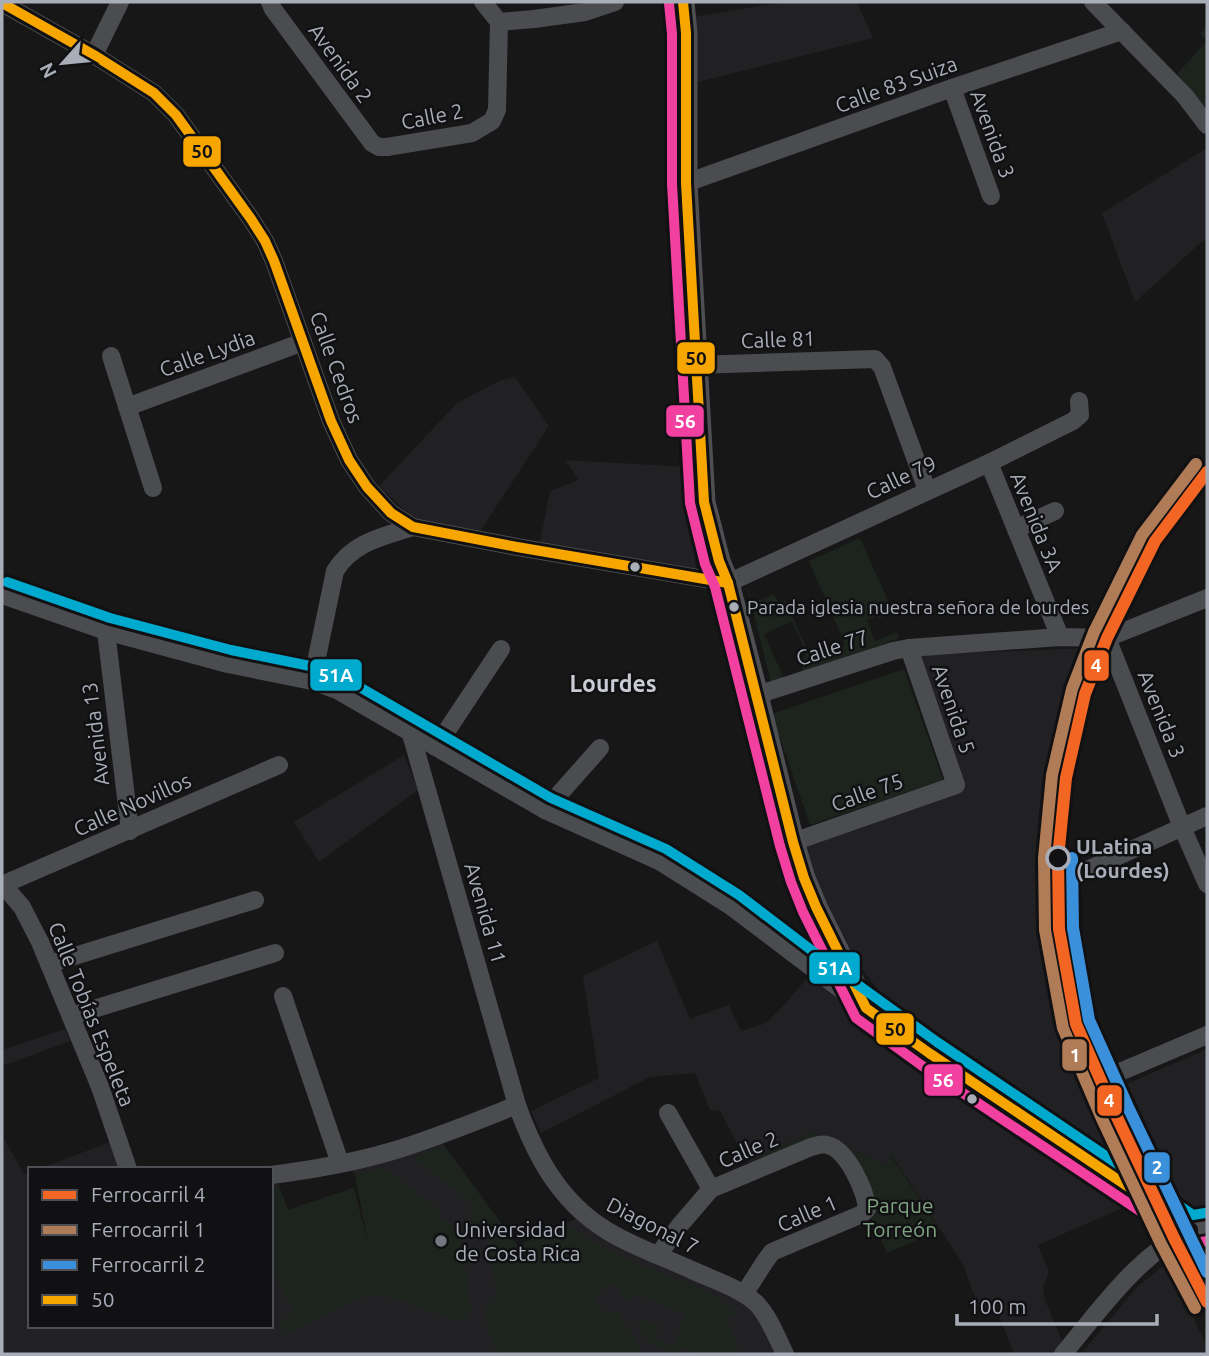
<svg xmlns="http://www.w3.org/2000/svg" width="1209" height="1356" font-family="Ubuntu,sans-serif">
	<rect width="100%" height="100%" fill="#171717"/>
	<g fill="#212123">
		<path d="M 786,2 L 857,2 L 873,38 L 690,84 L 691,17 Z"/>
		<path d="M 1207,148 L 1207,237 L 1135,302 L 1102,213 Z"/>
		<path d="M 515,377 L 549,426 L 479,533 L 436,527 L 411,516 L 379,486 L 457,403 L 499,381 Z"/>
		<path d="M 565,460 L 690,467 L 696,574 L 539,546 L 550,491 L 579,480 Z"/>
		<path d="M 1086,648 L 1069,707 L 1055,785 L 1049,867 L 1054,959 L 1066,1017 L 1095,1086 L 1141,1185 L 918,1029 L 887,1001 L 855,960 L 831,917 L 805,846 L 962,787 L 918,655 Z"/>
		<path d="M 404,755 L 418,790 L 319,862 L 294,822 Z"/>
		<path d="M 657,941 L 690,1019 L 729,1005 L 741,1031 L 761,1025 L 767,1022 L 784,1005 L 808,977 L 900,1045 L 998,1113 L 1134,1203 L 1038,1245 L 1049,1272 L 1043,1288 L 1045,1300 L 1063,1343 L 1052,1354 L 1014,1354 L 999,1316 L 994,1312 L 979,1309 L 963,1264 L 891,1154 L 886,1165 L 811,1132 L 748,1163 L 720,1111 L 710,1110 L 695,1073 L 650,1077 L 541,1133 L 531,1111 L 599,1078 L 583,976 Z"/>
		<path d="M 65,1029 L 70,1041 L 2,1066 L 2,1050 Z"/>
		<path d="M 1207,1049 L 1207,1209 L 1181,1203 L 1168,1195 L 1158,1181 L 1118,1088 Z"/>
		<path d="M 2,1135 L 24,1174 L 30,1172 L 30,1326 L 271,1326 L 271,1175 L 275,1174 L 288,1210 L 354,1188 L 370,1253 L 355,1175 L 348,1161 L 438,1137 L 518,1246 L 575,1219 L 602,1236 L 735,1288 L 785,1354 L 2,1354 Z"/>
		<path d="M 118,1139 L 128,1169 L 39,1169 Z"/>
		<path d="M 1167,1263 L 1207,1346 L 1207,1354 L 1081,1354 L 1137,1287 Z"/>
	</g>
	<g fill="#1d241e" fill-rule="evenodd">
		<path d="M 1207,26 L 1207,109 L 1177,74 L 1207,41 L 1200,34 Z"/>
		<path d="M 860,538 L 893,612 L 878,618 L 877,616 L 867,620 L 875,641 L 897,632 L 899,638 L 776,685 L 771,682 L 747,588 L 753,603 L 774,594 L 778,603 L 785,600 L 811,658 L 845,644 L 809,561 ZM 792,621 L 806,652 L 801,663 L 803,670 L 784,678 L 764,634 Z"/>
		<path d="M 904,669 L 943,780 L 810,825 L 772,714 Z"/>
		<path d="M 811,1132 L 886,1165 L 890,1154 L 940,1230 L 887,1253 L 870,1215 L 874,1201 L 872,1191 L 865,1172 L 855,1158 L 817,1140 L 748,1163 Z"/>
		<path d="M 443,1146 L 518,1246 L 562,1224 C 591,1239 619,1256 650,1269 C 679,1281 714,1289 736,1313 L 727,1318 L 740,1354 L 698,1354 L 682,1348 L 679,1354 L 677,1354 L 648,1342 L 639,1327 L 638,1325 L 640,1320 L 642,1319 L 659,1326 L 655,1338 L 673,1346 L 685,1314 L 635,1294 L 625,1301 L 621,1290 L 614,1285 C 586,1288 593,1321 619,1311 L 642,1354 L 499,1354 C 490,1336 485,1327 486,1306 L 493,1301 L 497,1295 L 487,1233 L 475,1234 L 473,1221 L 468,1216 L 475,1206 L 413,1157 Z"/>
		<path d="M 383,1167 L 440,1211 L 442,1218 L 460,1230 L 471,1308 C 470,1317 464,1320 455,1321 L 401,1300 L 385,1296 L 373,1295 L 357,1299 L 285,1334 L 279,1321 L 294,1313 L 271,1269 L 271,1190 L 275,1187 L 279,1187 L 288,1210 L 354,1188 L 370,1253 L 355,1175 Z"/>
	</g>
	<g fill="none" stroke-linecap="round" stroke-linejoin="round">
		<g stroke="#4b4c50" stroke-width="18">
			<path d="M 270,2 L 273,9 L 372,143 L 379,147 L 387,147 L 472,133 L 492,121 L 497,110 L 499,22 L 483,2"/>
			<path d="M 1093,2 L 1185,96 L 1207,125"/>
			<path d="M 2,3 L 94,55 L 154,93 L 176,115 L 251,219 L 265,241 L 274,261 L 331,421 L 349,460 L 367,487 L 391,513 L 413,527 L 517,547 L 728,583 L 989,463 L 1073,421 L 1080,415 L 1079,401"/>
			<path d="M 499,22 L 534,19 L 585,12 L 615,2"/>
			<path d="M 94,55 L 120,2"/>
			<path d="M 952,88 L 991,196"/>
			<path d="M 686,183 L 952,88 L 1122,31"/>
			<path d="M 111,356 L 153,488"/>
			<path d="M 696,365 L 875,359 L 882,367 L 927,490"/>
			<path d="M 127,407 L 303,342"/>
			<path d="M 989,463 L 1060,637"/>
			<path d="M 1016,529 L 1055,511"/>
			<path d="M 2,595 L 106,631 L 228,664 L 312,681 L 337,690 L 545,810 L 659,861 L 732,907 L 864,1007"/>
			<path d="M 106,631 L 130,831"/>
			<path d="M 1107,638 L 1182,827 L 1207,884"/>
			<path d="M 312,681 L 335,571 C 353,542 382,537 413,527"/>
			<path d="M 757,695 L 893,651 L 909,648 L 1060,637 L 1107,638 L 1207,598"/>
			<path d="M 411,734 L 517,1105 C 535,1155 559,1201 606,1230 C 633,1247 664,1257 694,1271 C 714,1280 739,1288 756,1303 C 769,1316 777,1338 785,1354"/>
			<path d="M 436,747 L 501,649"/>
			<path d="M 545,810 L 600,748"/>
			<path d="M 793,842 L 956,785 L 909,648"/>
			<path d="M 1076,875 L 1207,816"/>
			<path d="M 2,885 L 279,765"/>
			<path d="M 3,885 L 22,907 L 40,942 L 100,1087 L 128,1169"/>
			<path d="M 49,964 L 255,900"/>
			<path d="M 283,996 L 340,1163"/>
			<path d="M 71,1016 L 275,953"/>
			<path d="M 1108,1077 L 1207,1035"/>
			<path d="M 668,1113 L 711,1189"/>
			<path d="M 271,1175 C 310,1170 351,1163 389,1152 C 433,1139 474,1122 517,1105"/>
			<path d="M 659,1254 L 680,1225 L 711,1189 L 811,1147 C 816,1146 821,1143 827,1145 C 847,1149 866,1191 867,1209 L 862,1214 L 772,1252 L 766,1260 L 744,1294"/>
			<path d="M 1063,1354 C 1101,1309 1136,1257 1190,1230"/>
		</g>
		<path stroke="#4d4f52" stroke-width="23" d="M 683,2 L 686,33 L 686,183 L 704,502 L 719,561 L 728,583 L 757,695 L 793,842 L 804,878 L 816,907 L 866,1008 L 929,1053 L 1160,1208 L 1190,1230 L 1207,1227"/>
		<g stroke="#111113" stroke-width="16">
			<g id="bus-1">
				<path d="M 683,2 L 686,33 L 686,183 L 704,502 L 719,561 L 728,583 L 793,842 L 804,878 L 816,907 L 866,1008 L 929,1053 L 1160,1208 L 1190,1230"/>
				<path d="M 2,3 L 94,55 L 154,93 L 176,115 L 251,219 L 265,241 L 274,261 L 331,421 L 349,460 L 367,487 L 391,513 L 413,527 L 517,547 L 728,583"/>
			</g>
		</g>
		<g stroke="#111113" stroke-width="16">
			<path id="bus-2" d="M 669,3 L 672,34 L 672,184 L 690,503 L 705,564 L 715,587 L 780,846 L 791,882 L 803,912 L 856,1018 L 921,1065 L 1152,1219 L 1185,1243 L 1191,1244 L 1207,1241"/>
		</g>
		<g stroke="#111113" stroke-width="16">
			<path id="bus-3" d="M 7,582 L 110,618 L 231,650 L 315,667 L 344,678 L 551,798 L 666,849 L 739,895 L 832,966 L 937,1042 L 1193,1215 L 1205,1213"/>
		</g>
		<use href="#bus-1" stroke="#f7a600" stroke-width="10"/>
		<use href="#bus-2" stroke="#f240a1" stroke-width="10"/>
		<use href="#bus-3" stroke="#00a9ce" stroke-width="10"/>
		<g stroke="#111113" stroke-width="18">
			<path id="rail-1" d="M 1207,472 L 1155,541 L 1107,638 L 1085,694 L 1066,778 L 1058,858 L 1059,929 L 1076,1024 L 1115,1113 L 1174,1238 L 1207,1302"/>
		</g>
		<g stroke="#111113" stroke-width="18">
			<path id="rail-2" d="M 1195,1308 L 1161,1244 L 1102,1119 L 1063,1028 L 1045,930 L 1044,858 L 1052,775 L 1072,689 L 1094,632 L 1142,535 L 1196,464"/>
		</g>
		<g stroke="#111113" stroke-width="18">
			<path id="rail-3" d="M 1072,858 L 1073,928 L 1089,1020 L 1128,1107 L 1207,1272"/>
		</g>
		<use href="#rail-1" stroke="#f26522" stroke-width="12"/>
		<use href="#rail-2" stroke="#b07c57" stroke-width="12"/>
		<use href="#rail-3" stroke="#3a90db" stroke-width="12"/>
	</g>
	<g fill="#a8adb8" stroke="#111113" stroke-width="2.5">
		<circle cx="635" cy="567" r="6"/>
		<circle cx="734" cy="607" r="6"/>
		<circle cx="972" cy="1099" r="6"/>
	</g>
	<circle fill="#111113" stroke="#a8adb8" stroke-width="3.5" cx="1058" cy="858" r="11"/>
	<circle fill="#757880" stroke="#111113" stroke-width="2.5" cx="441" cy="1241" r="7"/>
	<g text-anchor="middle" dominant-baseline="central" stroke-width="5" stroke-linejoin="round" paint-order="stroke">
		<g font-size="19" fill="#a8adb8" stroke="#111113" text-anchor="start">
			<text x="747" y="607">Parada iglesia nuestra señora de lourdes</text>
		</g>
		<g font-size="21" fill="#a8adb8" stroke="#111113">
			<text transform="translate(341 63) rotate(54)">Avenida 2</text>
			<text transform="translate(896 84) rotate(-20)">Calle 83 Suiza</text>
			<text transform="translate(432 116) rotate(-11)">Calle 2</text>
			<text transform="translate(993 134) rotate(70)">Avenida 3</text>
			<text transform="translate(778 339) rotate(-2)">Calle 81</text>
			<text transform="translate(207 353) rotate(-20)">Calle Lydia</text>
			<text transform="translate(337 367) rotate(70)">Calle Cedros</text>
			<text transform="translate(901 477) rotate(-25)">Calle 79</text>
			<text transform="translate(1037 522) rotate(68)">Avenida 3A</text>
			<text transform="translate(832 647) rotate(-18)">Calle 77</text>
			<text transform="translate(954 709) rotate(71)">Avenida 5</text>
			<text transform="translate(1162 714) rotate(68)">Avenida 3</text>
			<text transform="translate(95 734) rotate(-97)">Avenida 13</text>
			<text transform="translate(867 792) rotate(-20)">Calle 75</text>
			<text transform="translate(132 804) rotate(-24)">Calle Novillos</text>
			<text transform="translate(486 913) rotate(74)">Avenida 11</text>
			<text transform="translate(92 1014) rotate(68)">Calle Tobías Espeleta</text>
			<text transform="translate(748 1149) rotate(-23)">Calle 2</text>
			<text transform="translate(807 1213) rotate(-23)">Calle 1</text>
			<text transform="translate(653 1225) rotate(27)">Diagonal 7</text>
		</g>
		<g font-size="21" font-weight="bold" fill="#a8adb8" stroke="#111113" text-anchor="start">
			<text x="1076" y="846">ULatina<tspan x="1076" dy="24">(Lourdes)</tspan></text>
		</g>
		<g font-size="21" fill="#7fa381" stroke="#111113">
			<text x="900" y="1205">Parque<tspan x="900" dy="24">Torreón</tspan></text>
		</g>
		<g font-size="21" fill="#a8adb8" stroke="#111113" text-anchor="start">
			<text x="455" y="1229">Universidad<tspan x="455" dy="24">de Costa Rica</tspan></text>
		</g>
		<g font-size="23" font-weight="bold" fill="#c9ccd4" stroke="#111113">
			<text x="613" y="683">Lourdes</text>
		</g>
	</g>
	<g stroke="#111113" stroke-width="2.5">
		<rect x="182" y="135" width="40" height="33" rx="7" fill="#f7a600"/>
		<rect x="676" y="341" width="40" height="34" rx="7" fill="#f7a600"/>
		<rect x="665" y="404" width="40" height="34" rx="7" fill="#f240a1"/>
		<rect x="1083" y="649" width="27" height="33" rx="7" fill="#f26522"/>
		<rect x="309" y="658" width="54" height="34" rx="7" fill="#00a9ce"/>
		<rect x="808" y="951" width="53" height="34" rx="7" fill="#00a9ce"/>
		<rect x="875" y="1012" width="40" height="34" rx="7" fill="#f7a600"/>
		<rect x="1061" y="1038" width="27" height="34" rx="7" fill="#b07c57"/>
		<rect x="923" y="1063" width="41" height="34" rx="7" fill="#f240a1"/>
		<rect x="1096" y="1084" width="27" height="33" rx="7" fill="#f26522"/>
		<rect x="1143" y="1151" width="28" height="33" rx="7" fill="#3a90db"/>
	</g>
	<g font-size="19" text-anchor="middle" font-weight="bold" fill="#fff">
		<text x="685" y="428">56</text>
		<text x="1096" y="672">4</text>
		<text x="336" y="682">51A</text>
		<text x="835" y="975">51A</text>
		<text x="1075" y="1062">1</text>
		<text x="943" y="1087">56</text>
		<text x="1109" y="1107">4</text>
		<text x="1157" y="1174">2</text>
	</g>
	<g font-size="19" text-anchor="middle" font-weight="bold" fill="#111">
		<text x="202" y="158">50</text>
		<text x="696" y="365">50</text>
		<text x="895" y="1036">50</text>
	</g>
	<rect width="1209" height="1356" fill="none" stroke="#a8adb8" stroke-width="7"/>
	<rect x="28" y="1167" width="245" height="161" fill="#111113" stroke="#4d4f55" stroke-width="2"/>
	<rect x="42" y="1190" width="35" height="10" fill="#f26522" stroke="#4d4f55" stroke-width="2"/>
	<text x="91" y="1202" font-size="21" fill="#a8adb8">Ferrocarril 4</text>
	<rect x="42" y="1225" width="35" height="10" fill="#b07c57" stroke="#4d4f55" stroke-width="2"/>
	<text x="91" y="1237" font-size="21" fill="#a8adb8">Ferrocarril 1</text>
	<rect x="42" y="1260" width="35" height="10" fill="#3a90db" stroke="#4d4f55" stroke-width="2"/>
	<text x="91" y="1272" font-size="21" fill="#a8adb8">Ferrocarril 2</text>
	<rect x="42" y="1295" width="35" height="10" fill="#f7a600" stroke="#4d4f55" stroke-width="2"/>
	<text x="91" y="1307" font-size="21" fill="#a8adb8">50</text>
	<g transform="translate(63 63) rotate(243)" stroke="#111113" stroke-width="5" paint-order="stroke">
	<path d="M0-5L12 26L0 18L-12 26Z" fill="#a8adb8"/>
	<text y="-10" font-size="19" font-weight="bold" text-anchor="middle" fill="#a8adb8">N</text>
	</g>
	<path d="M957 1314v10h200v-10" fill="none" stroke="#a8adb8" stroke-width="3.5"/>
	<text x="968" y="1314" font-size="21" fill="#a8adb8" stroke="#111113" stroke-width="5" paint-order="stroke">100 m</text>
</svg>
